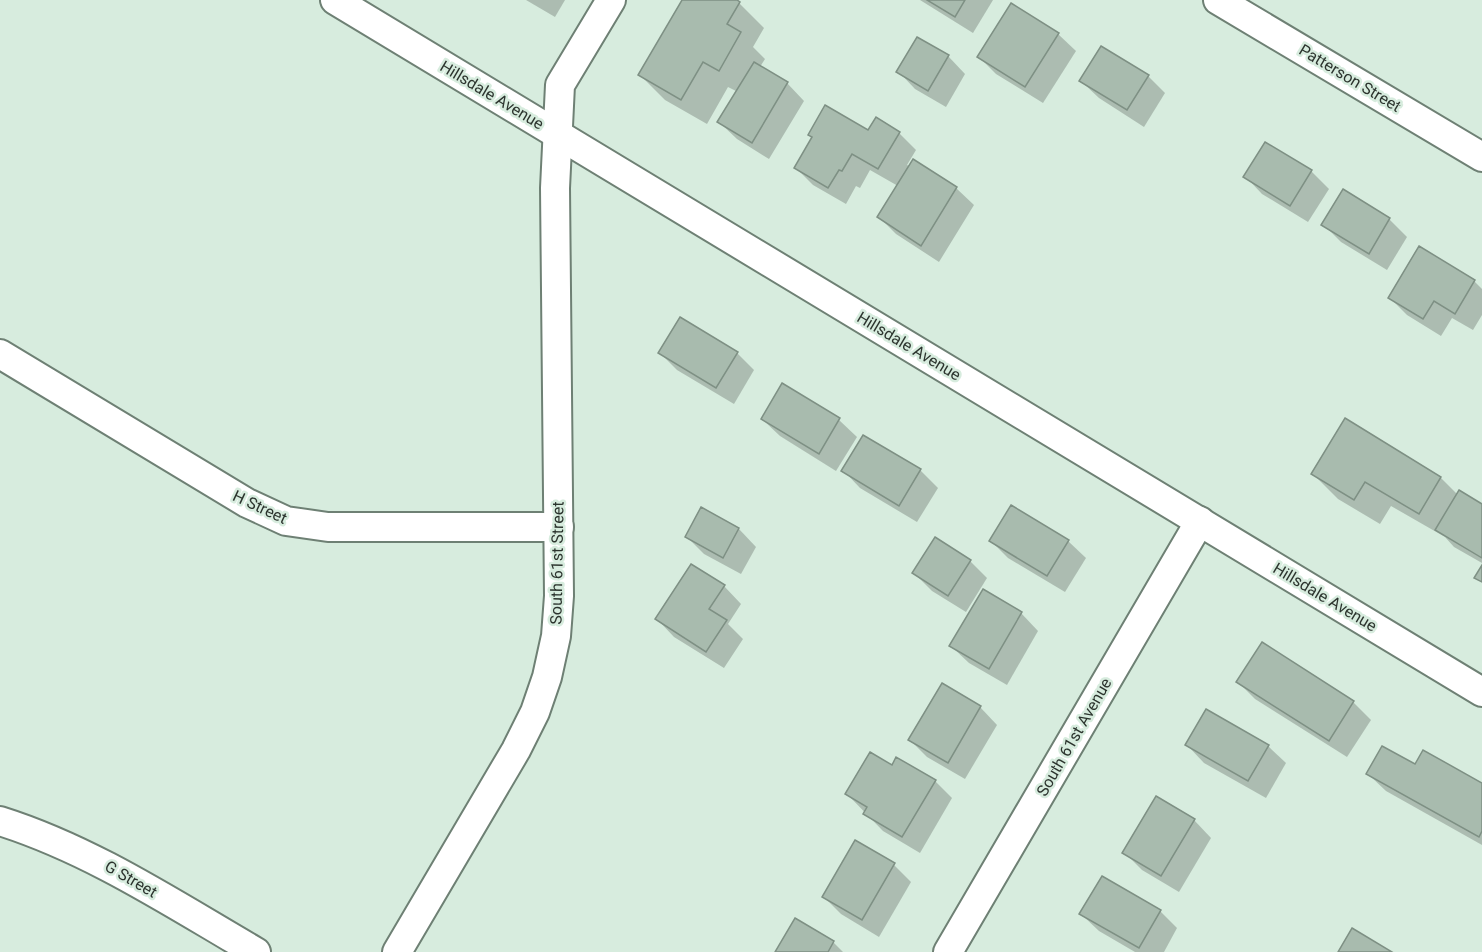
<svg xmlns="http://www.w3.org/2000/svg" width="1482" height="952" font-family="Roboto,sans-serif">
	<rect width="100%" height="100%" fill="#d7ecde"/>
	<g fill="#0003">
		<path d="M 526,0 L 565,0 L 555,17 Z"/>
		<path d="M 684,0 L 734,0 L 739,3 L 764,28 L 753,47 L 765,59 L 760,67 L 787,83 L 804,101 L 769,159 L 737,139 L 719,122 L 738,92 L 728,87 L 707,124 L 665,100 L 640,75 Z"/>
		<path d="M 920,0 L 993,0 L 973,33 Z"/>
		<path d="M 1058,34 L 1076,51 L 1043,103 L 996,74 L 979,57 Z"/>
		<path d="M 948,56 L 965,74 L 946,107 L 915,89 L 898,71 Z"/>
		<path d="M 1148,76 L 1165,93 L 1144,127 L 1099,98 L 1081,81 Z"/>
		<path d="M 869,132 L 899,133 L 916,150 L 907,165 L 956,188 L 974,205 L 939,262 L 896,234 L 879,217 L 898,186 L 870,170 L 860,188 L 856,186 L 846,204 L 813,185 L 796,168 Z"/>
		<path d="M 1265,144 L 1311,171 L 1329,189 L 1308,222 L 1262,194 L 1245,176 Z"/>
		<path d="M 1344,191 L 1390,220 L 1407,237 L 1387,270 L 1341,242 L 1323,224 Z"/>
		<path d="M 1420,248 L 1474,281 L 1482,289 L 1482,315 L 1473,330 L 1452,318 L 1441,336 L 1407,315 L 1390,298 Z"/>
		<path d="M 660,353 L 737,353 L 754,370 L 734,404 L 677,370 Z"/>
		<path d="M 783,385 L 839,420 L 857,437 L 836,471 L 780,436 L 762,419 Z"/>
		<path d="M 1345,420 L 1441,478 L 1458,495 L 1482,506 L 1482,563 L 1454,547 L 1445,537 L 1391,506 L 1380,524 L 1338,499 L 1313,474 Z"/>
		<path d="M 863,437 L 920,470 L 938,488 L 917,522 L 860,488 L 843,470 Z"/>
		<path d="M 702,509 L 739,529 L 756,547 L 741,574 L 704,554 L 687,537 Z"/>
		<path d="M 991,541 L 1068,541 L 1086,558 L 1065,592 L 1008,558 Z"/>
		<path d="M 970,561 L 987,578 L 966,612 L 932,591 L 914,573 Z"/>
		<path d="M 724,586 L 741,604 L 728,624 L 743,639 L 724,668 L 674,637 L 657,619 Z"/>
		<path d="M 1021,613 L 1038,631 L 1007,685 L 969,663 L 951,646 Z"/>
		<path d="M 1262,644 L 1353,702 L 1371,720 L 1347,757 L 1255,699 L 1238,682 Z"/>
		<path d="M 980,707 L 997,725 L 965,779 L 927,757 L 910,740 Z"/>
		<path d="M 1187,745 L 1268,746 L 1286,763 L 1266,798 L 1204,763 Z"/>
		<path d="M 1416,766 L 1482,785 L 1482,845 L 1386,791 L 1368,774 Z"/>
		<path d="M 892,767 L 935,781 L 952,798 L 920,853 L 883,831 L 847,794 Z"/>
		<path d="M 1194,820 L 1211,838 L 1179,892 L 1142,870 L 1124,852 Z"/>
		<path d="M 894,865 L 911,882 L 879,937 L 841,914 L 824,897 Z"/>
		<path d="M 1160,911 L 1177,928 L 1164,952 L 1135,952 L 1099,931 L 1081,914 Z"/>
		<path d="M 833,942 L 843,952 L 776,952 Z"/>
	</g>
	<g fill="#a8bbae" stroke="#7e9084" stroke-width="1.5">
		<path d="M 682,0 L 737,0 L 740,2 L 727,24 L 741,32 L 719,71 L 703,62 L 681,100 L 638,75 Z"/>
		<path d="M 927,0 L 965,0 L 955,17 Z"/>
		<path d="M 1011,3 L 1059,33 L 1025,87 L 977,57 Z"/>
		<path d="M 917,37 L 949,55 L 928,91 L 896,72 Z"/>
		<path d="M 1101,46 L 1149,75 L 1127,110 L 1079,81 Z"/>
		<path d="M 754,62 L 788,82 L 752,143 L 717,122 Z"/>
		<path d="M 825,105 L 868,130 L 876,117 L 900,132 L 878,169 L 852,154 L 842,171 L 839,170 L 828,188 L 794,168 L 812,137 L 808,135 Z"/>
		<path d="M 1265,142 L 1312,170 L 1290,206 L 1243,177 Z"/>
		<path d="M 913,159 L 957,187 L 921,246 L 877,217 Z"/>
		<path d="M 1343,189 L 1390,218 L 1369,254 L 1321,225 Z"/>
		<path d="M 1419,246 L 1475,280 L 1455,314 L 1434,301 L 1423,319 L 1388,298 Z"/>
		<path d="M 680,317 L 738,352 L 716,388 L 658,353 Z"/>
		<path d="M 782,383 L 840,418 L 819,454 L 761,419 Z"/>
		<path d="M 1345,418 L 1441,477 L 1419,514 L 1365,482 L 1354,500 L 1311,474 Z"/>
		<path d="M 863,435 L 921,469 L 899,506 L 841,471 Z"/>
		<path d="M 1459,490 L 1482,504 L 1482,558 L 1435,530 Z"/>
		<path d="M 1011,505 L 1069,540 L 1047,576 L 989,541 Z"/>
		<path d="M 701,507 L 739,528 L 723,558 L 685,537 Z"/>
		<path d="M 935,537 L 971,560 L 948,596 L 912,573 Z"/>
		<path d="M 691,564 L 725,585 L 709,609 L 727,620 L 706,652 L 655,619 Z"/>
		<path d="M 1482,565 L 1482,582 L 1474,578 Z"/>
		<path d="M 983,589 L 1022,612 L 989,669 L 949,646 Z"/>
		<path d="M 1262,642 L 1354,701 L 1329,741 L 1236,682 Z"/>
		<path d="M 942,683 L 981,706 L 948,763 L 908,740 Z"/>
		<path d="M 1206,709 L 1269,745 L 1248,781 L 1185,745 Z"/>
		<path d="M 1382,746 L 1415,764 L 1423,750 L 1482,783 L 1482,831 L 1479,837 L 1366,774 Z"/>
		<path d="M 870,752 L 892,765 L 896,757 L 936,780 L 902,837 L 863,814 L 867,807 L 845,794 Z"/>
		<path d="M 1156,796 L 1195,819 L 1161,876 L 1122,853 Z"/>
		<path d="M 855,840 L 895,863 L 862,920 L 822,897 Z"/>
		<path d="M 1102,876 L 1161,910 L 1139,948 L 1079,914 Z"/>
		<path d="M 795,918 L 834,941 L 828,952 L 775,952 Z"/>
		<path d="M 1352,928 L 1392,952 L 1338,952 Z"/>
	</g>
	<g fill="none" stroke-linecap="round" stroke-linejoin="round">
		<g stroke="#6e8074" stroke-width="32">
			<g id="minor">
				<path d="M 335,0 L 1482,692"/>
				<path d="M 1218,0 L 1482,157"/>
				<path d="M 0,354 L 247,503 L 286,521 L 328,527 L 559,527"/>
				<path d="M 0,821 C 92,850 173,904 256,952"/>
				<path d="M 397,952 L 516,750 L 535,712 L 547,677 L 556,636 L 559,596 L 555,188 L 560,85 L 611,0"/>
				<path d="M 948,952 L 1200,521"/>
			</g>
		</g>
		<use href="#minor" stroke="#fff" stroke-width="28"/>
	</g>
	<g text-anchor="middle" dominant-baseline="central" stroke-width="5" stroke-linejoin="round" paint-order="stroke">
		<g font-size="16" fill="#2c342e" stroke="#d7ecde">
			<text transform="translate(1350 78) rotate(31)">Patterson Street</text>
			<text transform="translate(492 95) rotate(31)">Hillsdale Avenue</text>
			<text transform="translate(909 346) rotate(31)">Hillsdale Avenue</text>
			<text transform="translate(260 507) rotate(25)">H Street</text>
			<text transform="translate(557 563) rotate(-89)">South 61st Street</text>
			<text transform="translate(1325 597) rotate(31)">Hillsdale Avenue</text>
			<text transform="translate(1074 737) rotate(-60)">South 61st Avenue</text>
			<text transform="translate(131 879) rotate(30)">G Street</text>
		</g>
	</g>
</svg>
